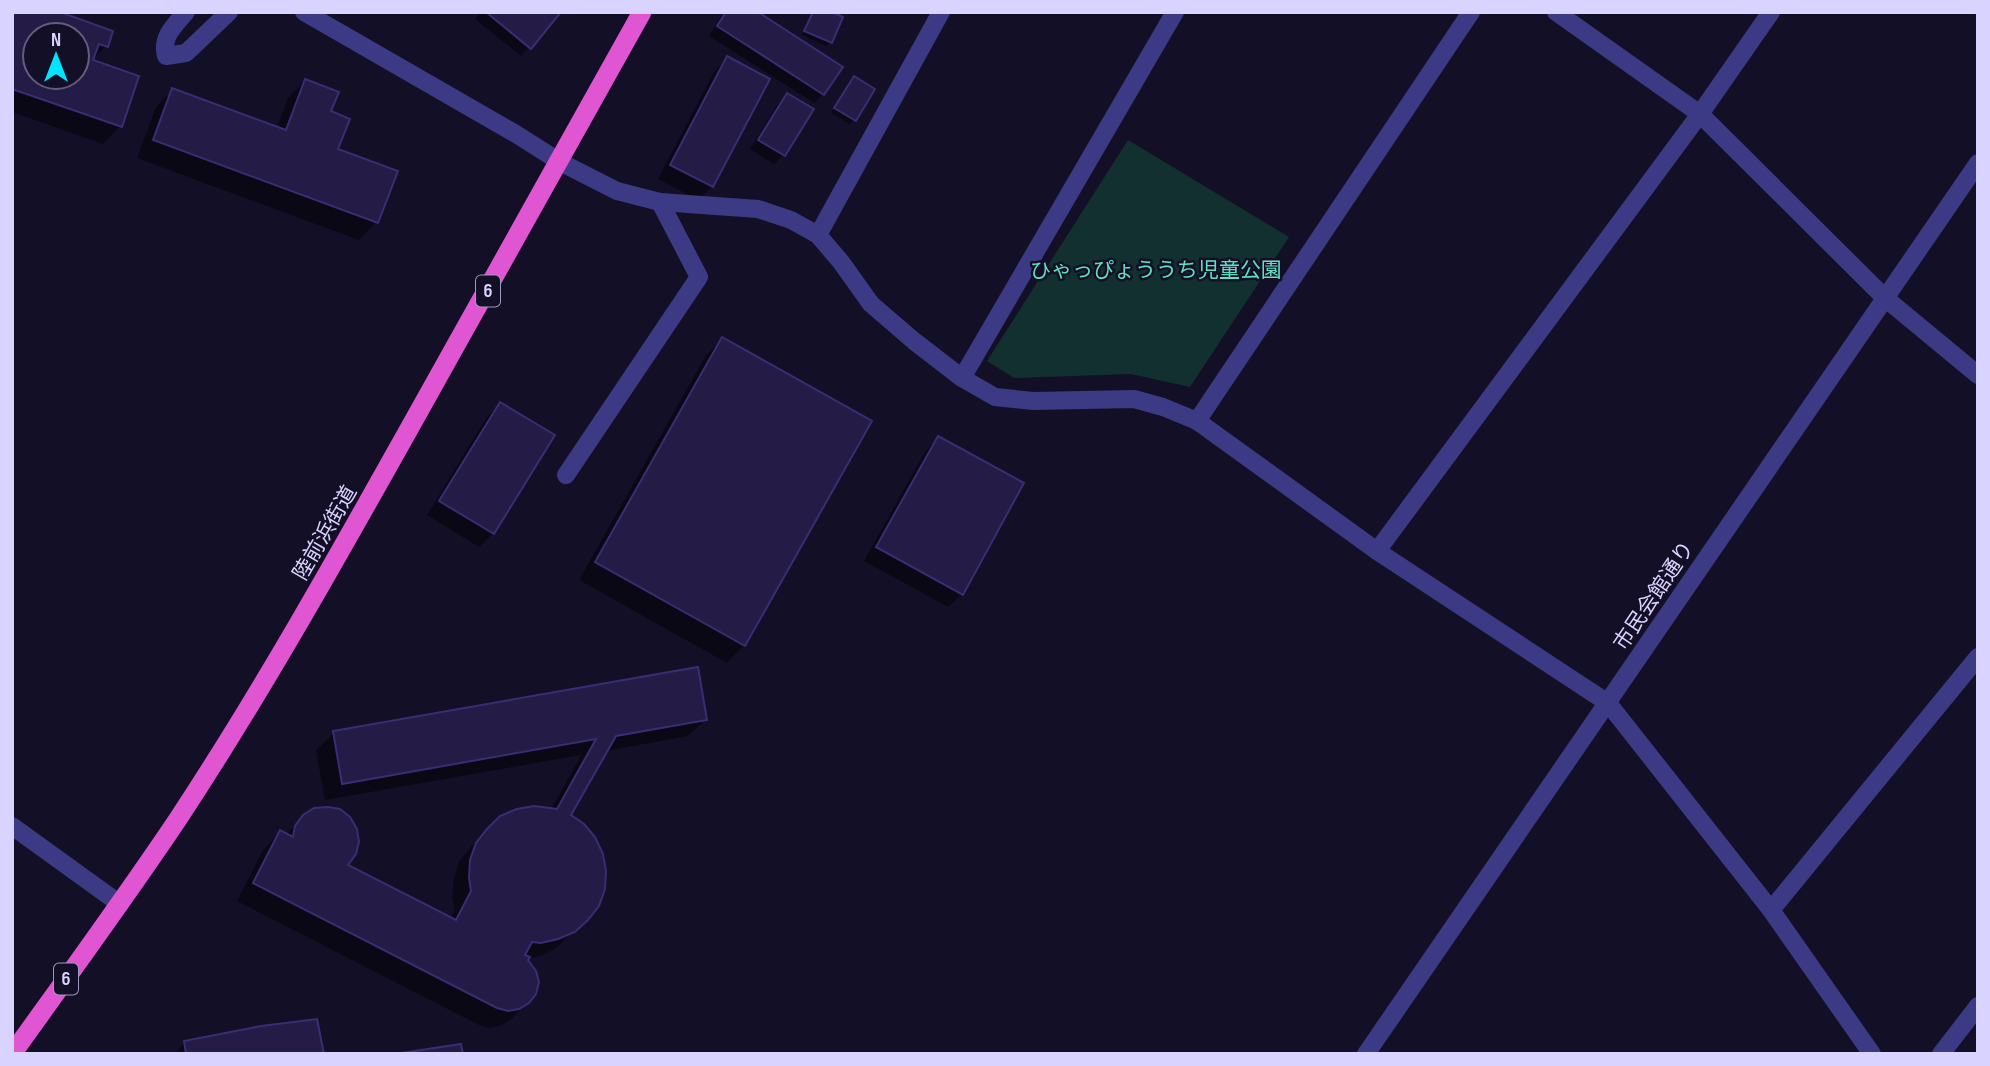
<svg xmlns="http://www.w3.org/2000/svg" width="1990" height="1066" font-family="'Sofia Sans Condensed','Noto Sans JP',sans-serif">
	<rect width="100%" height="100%" fill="#130f26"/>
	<path fill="#12302f" d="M 1128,140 L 1289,237 L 1190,387 L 1131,374 L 1014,378 L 987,361 Z"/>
	<g fill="#0007" fill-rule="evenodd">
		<path d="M 12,12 L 111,32 L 106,46 L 91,61 L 120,126 L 103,144 L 12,112 ZM 35,35 L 77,35 L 77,77 L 35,77 Z"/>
		<path d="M 481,12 L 559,12 L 521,56 L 475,19 Z"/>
		<path d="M 724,12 L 755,12 L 823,94 L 814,103 L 709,36 Z"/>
		<path d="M 812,12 L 828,12 L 830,42 L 826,46 L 802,35 Z"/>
		<path d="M 727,58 L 712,186 L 698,200 L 658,179 L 714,72 Z"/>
		<path d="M 854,78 L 873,90 L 850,124 L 831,113 Z"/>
		<path d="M 305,81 L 329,112 L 336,150 L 395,172 L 376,222 L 359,240 L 137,158 L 156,107 L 173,90 L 277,128 L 288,98 Z"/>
		<path d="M 787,95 L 811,110 L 783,155 L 774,164 L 750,149 L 778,104 Z"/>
		<path d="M 722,339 L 870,421 L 744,645 L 727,663 L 579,580 L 705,357 Z"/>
		<path d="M 501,404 L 553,436 L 493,533 L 479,547 L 427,515 L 487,417 Z"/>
		<path d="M 938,438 L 962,594 L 948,607 L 864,561 L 925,452 Z"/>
		<path d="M 706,719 L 688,736 L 605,751 L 569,815 L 587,919 L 555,949 L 540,956 L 526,959 L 528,1002 L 510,1020 L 500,1026 L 489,1028 L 479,1025 L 237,901 L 263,850 L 280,832 L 286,835 L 304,817 L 346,865 L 450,919 L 455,910 L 452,896 L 454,878 L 459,862 L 470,848 L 488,830 L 551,810 L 581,755 L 325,800 L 316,750 L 334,733 Z"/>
		<path d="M 185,1042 L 322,1054 L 174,1054 Z"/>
	</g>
	<g fill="#241b47" stroke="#3b2d73" stroke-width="2" fill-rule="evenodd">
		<path d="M 12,12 L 60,12 L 113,31 L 108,47 L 99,44 L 93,60 L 139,76 L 122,127 L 12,89 ZM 35,35 L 77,35 L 77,77 L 35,77 Z"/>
		<path d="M 486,12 L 561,12 L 531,49 Z"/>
		<path d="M 726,12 L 758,12 L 843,67 L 824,95 L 717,26 Z"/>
		<path d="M 813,12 L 832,12 L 843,17 L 832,43 L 804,31 Z"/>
		<path d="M 727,56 L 770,79 L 713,187 L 670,165 Z"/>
		<path d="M 854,76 L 875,89 L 856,121 L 834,108 Z"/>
		<path d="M 305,79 L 339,92 L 331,111 L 350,119 L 338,149 L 398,171 L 378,223 L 153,140 L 172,88 L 286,130 Z"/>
		<path d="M 787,93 L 814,109 L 785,156 L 758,140 Z"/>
		<path d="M 722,337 L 872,421 L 745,646 L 595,562 Z"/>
		<path d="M 500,402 L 555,435 L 494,534 L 439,501 Z"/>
		<path d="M 938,436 L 1024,483 L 963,595 L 876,547 Z"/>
		<path d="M 698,667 L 707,720 L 616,736 L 571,815 L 584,824 L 595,837 L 603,854 L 606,871 L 605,889 L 599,906 L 588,920 L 575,932 L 558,939 L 541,943 L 532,942 L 525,955 L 530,957 L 528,960 L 536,971 L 539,982 L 536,994 L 529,1003 L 519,1009 L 508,1011 L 497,1008 L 253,883 L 280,830 L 293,837 L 295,826 L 303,815 L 314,808 L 328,807 L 340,809 L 350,817 L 357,829 L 359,842 L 356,854 L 348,865 L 456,920 L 471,891 L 469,878 L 470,860 L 476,843 L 487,829 L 500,816 L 517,809 L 534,806 L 557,809 L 596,739 L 342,784 L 333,731 Z"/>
		<path d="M 317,1019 L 324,1054 L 186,1054 L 184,1041 L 261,1026 Z"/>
		<path d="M 461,1044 L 463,1054 L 395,1054 Z"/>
	</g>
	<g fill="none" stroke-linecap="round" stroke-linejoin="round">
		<g stroke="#3d3a85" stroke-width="18">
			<path d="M 186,12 C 174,26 161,37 166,56 L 186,53 L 229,12"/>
			<path d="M 304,12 L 516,134 L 560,162"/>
			<path d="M 566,475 L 699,277 L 660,202"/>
		</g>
		<g stroke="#3d3a85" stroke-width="18">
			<path d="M 1556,12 L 1700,114 L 1885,298 L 1978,375"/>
			<path d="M 560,162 L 617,191 L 660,202 L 758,209 L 791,220 L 818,235 L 841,262 L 871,304 L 914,341 L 962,378 L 995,397 L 1033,401 L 1134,399 L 1163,407 L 1197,421 L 1377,551 L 1608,703 L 1771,910 L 1872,1054"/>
			<path d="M 818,235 L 941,12"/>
			<path d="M 962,378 L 1175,12"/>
			<path d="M 1197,421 L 1471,12"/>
			<path d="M 1377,551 L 1700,114 L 1771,12"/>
			<path d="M 1771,910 L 1978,657"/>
			<path d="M 1941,1054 L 1978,1006"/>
		</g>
		<g stroke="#3d3a85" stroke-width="18">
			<path d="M 12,826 L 120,904"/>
			<path d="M 1366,1054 L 1978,163"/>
		</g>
		<path stroke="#e055d1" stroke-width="19" d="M 12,1054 C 68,976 125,898 178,819 C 261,693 335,561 409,429 C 487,291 565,152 642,12"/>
	</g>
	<g text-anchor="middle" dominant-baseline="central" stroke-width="5" stroke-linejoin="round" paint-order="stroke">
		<g fill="#130f26" stroke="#9e99be" stroke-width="2">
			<rect x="476" y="275.5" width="24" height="31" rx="5"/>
			<rect x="54" y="963.5" width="24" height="31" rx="5"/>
		</g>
		<g font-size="19" font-weight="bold" fill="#d9d4ff">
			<text x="488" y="291">6</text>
			<text x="66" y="979">6</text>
		</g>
		<g font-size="21" fill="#5fe0c0" stroke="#130f26">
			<text x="1156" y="270">ひゃっぴょううち児童公園</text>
		</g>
		<g font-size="21" fill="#d9d4ff" stroke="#130f26">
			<text transform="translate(325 533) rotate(-60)">陸前浜街道</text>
			<text transform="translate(1654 596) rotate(-56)">市民会館通り</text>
		</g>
	</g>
	<rect width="1990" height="1066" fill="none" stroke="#d9d4ff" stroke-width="28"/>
	<g transform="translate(56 56)"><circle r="33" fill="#130f26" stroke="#625e7d" stroke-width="2"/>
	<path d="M0-5L12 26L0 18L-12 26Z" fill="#00e5ff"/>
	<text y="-10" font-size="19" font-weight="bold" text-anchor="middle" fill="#d9d4ff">N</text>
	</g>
</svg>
